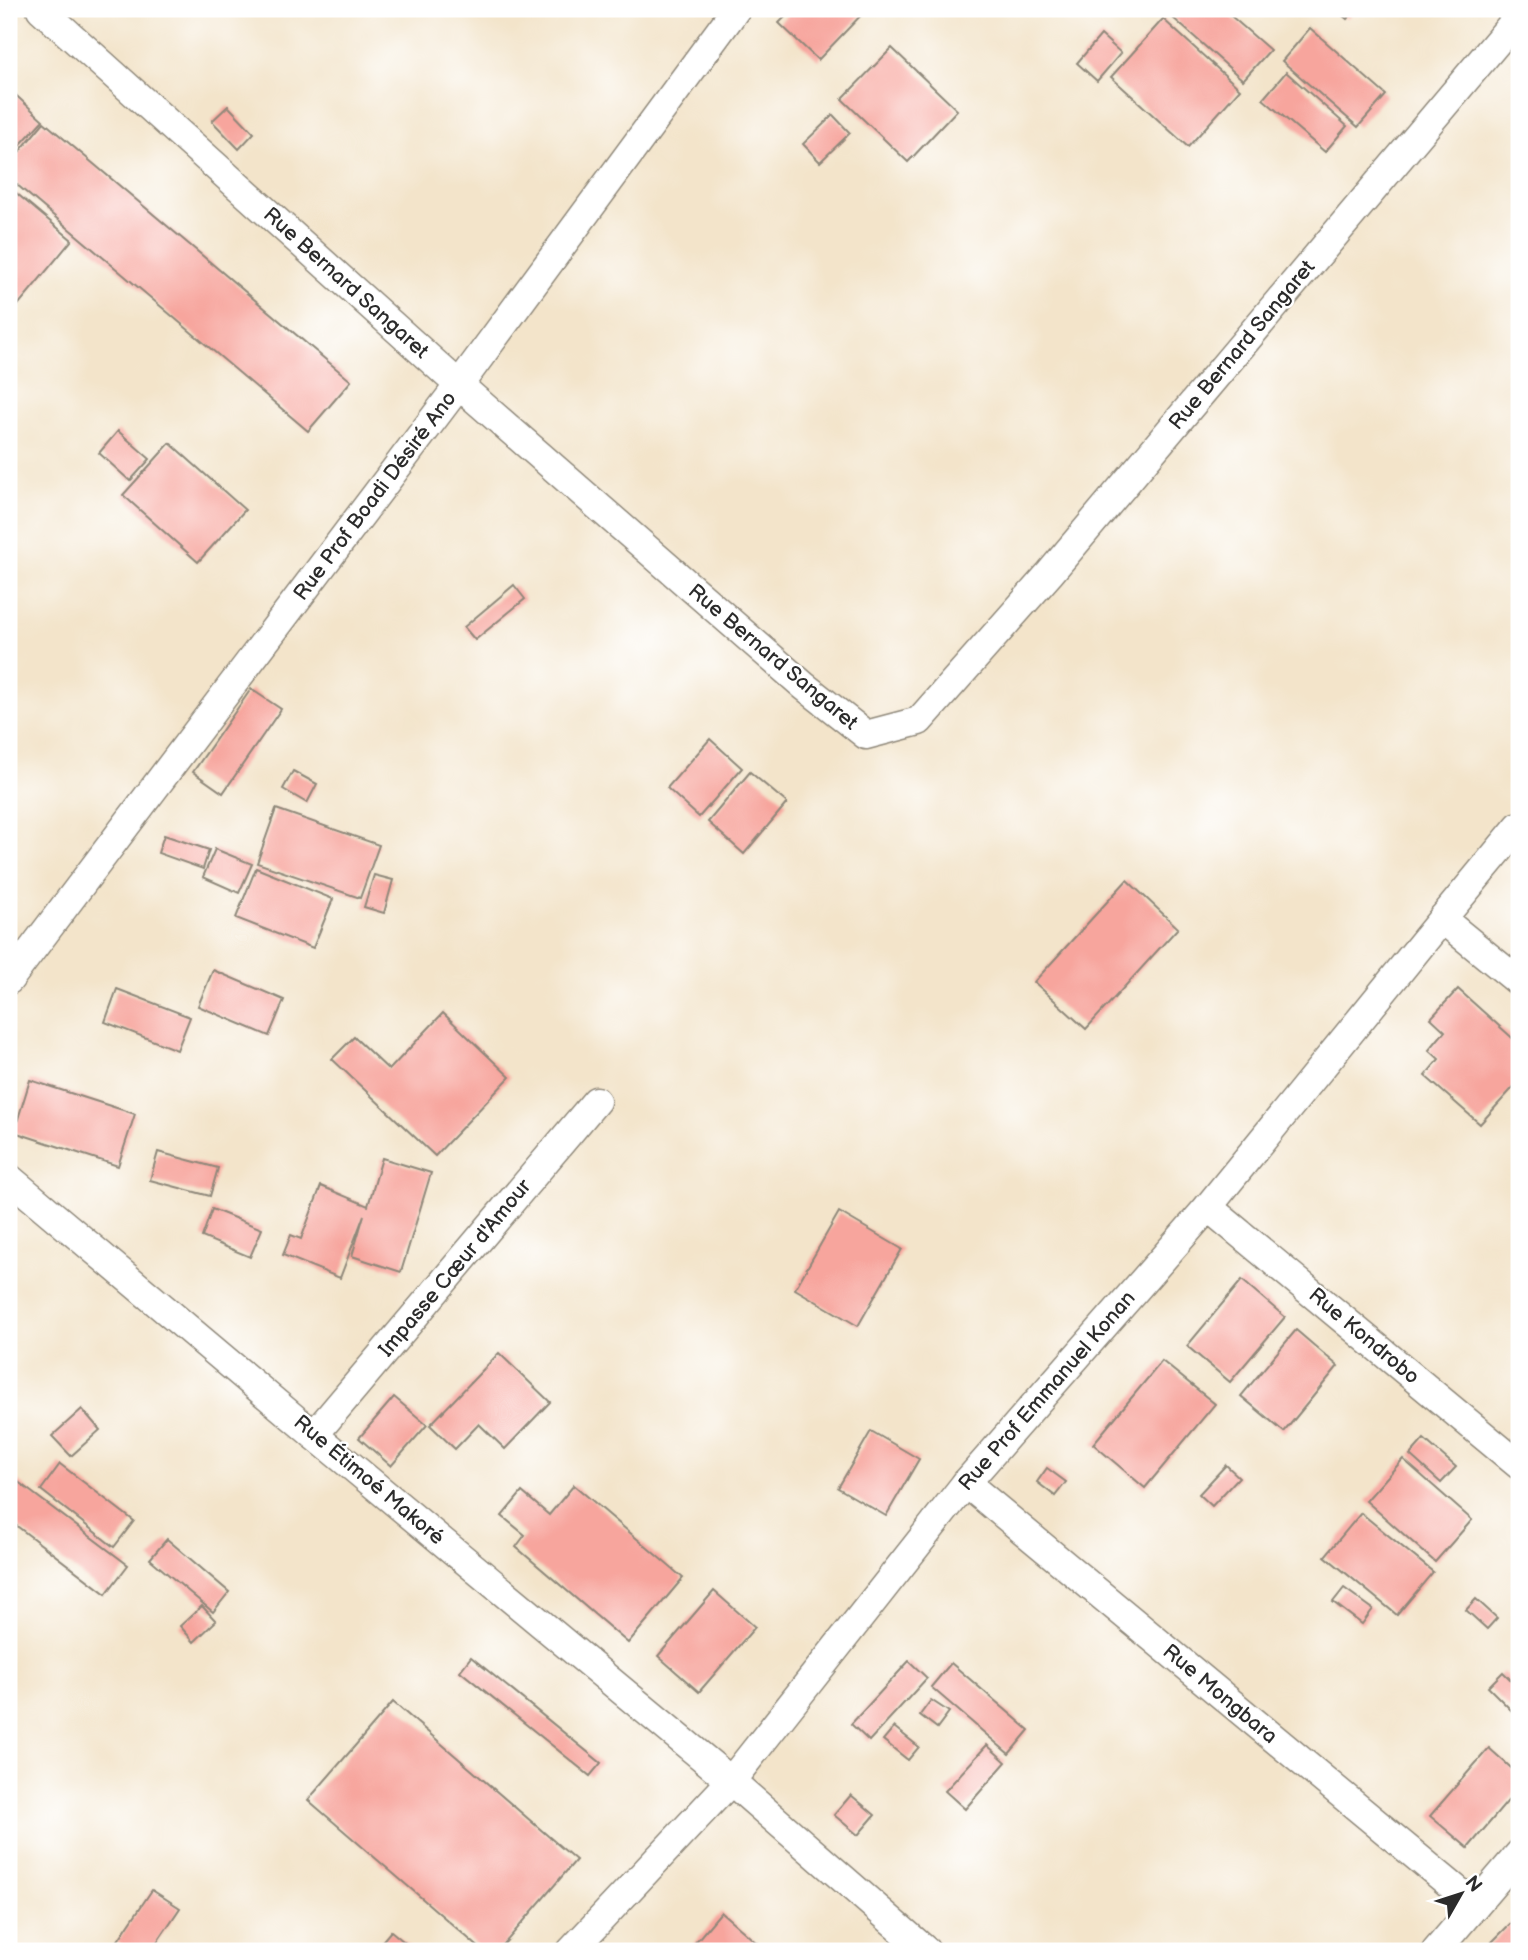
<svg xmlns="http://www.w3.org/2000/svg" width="1528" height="1960" font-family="'Balsamiq Sans',sans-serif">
	<rect width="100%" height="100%" fill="#fff"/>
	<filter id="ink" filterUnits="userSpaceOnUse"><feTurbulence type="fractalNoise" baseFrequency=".0143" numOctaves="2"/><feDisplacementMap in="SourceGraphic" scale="14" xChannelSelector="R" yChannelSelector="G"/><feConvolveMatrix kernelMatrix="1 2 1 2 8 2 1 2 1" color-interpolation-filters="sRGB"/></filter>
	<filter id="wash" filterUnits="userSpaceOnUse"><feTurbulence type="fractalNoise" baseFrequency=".00686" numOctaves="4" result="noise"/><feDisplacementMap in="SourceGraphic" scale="28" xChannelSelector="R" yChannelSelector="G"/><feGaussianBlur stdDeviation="1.57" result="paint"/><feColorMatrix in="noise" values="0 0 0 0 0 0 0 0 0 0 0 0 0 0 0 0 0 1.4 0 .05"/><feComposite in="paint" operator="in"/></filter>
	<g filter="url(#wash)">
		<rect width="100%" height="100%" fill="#f3e4ca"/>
		<g id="blocks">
			<g fill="#f7a59d">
				<path d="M 793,9 L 867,9 L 818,60 L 779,23 Z"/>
				<path d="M 1179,9 L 1223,9 L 1270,50 L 1243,80 L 1172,17 Z"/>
				<path d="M 1335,9 L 1356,9 L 1347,19 Z"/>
				<path d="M 1163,19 L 1240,89 L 1188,147 L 1111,77 Z"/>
				<path d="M 1310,28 L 1386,95 L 1358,127 L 1282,61 Z"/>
				<path d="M 1101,35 L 1121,53 L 1097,81 L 1077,63 Z"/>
				<path d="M 892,48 L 957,110 L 908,162 L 842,99 Z"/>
				<path d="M 1286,72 L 1347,126 L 1325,152 L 1263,99 Z"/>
				<path d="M 9,89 L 43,120 L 9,157 Z"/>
				<path d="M 228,106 L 254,133 L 239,149 L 212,121 Z"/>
				<path d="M 833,115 L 850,133 L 820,162 L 803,144 Z"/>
				<path d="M 44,122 L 351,381 L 308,431 L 9,178 L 9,164 Z"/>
				<path d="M 9,187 L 72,240 L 9,316 Z"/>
				<path d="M 118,431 L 150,459 L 130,481 L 99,453 Z"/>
				<path d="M 170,443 L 245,510 L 198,562 L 123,495 Z"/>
				<path d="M 514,585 L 525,599 L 475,640 L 464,627 Z"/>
				<path d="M 251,689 L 281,709 L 223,793 L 193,772 Z"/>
				<path d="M 710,739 L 742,768 L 699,817 L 667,788 Z"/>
				<path d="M 293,771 L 317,784 L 307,803 L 283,789 Z"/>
				<path d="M 750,772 L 787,803 L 744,854 L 708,822 Z"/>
				<path d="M 276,809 L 379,845 L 360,898 L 257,863 Z"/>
				<path d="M 164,835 L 209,850 L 203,869 L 158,853 Z"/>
				<path d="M 215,849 L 252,864 L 239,893 L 203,877 Z"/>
				<path d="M 256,868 L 333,899 L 313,948 L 236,918 Z"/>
				<path d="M 374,875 L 393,880 L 384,913 L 364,907 Z"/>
				<path d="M 1127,880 L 1178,928 L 1086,1029 L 1034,982 Z"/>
				<path d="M 213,970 L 284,1000 L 269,1036 L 198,1006 Z"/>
				<path d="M 117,989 L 190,1017 L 177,1050 L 105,1022 Z"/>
				<path d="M 1458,989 L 1519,1044 L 1519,1081 L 1480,1124 L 1425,1076 L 1439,1059 L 1429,1050 L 1445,1031 L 1431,1018 Z"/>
				<path d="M 443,1013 L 510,1077 L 435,1156 L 332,1059 L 354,1037 L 389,1070 Z"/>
				<path d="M 30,1080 L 135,1114 L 118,1166 L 14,1132 Z"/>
				<path d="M 158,1152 L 218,1168 L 210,1196 L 150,1180 Z"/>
				<path d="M 382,1158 L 431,1173 L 401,1272 L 352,1256 L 364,1215 L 340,1278 L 283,1255 L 291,1235 L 301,1239 L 321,1186 L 368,1206 Z"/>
				<path d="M 212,1209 L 262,1229 L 250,1257 L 202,1237 Z"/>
				<path d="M 839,1212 L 902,1249 L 858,1326 L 795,1289 Z"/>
				<path d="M 1242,1280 L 1285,1317 L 1230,1382 L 1187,1346 Z"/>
				<path d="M 1296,1330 L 1338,1366 L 1284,1432 L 1241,1396 Z"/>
				<path d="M 499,1353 L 550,1402 L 505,1449 L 479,1424 L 455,1449 L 430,1425 Z"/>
				<path d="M 1162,1361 L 1215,1404 L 1145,1488 L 1093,1444 Z"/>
				<path d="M 394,1397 L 427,1425 L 391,1466 L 359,1438 Z"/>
				<path d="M 82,1409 L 100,1430 L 71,1456 L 52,1436 Z"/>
				<path d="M 871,1431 L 919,1459 L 886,1516 L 838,1488 Z"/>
				<path d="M 1424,1439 L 1456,1467 L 1441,1483 L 1410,1455 Z"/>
				<path d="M 1403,1459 L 1472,1520 L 1435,1562 L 1366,1501 Z"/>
				<path d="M 60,1464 L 134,1521 L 114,1547 L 41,1490 Z"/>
				<path d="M 1226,1465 L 1239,1477 L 1212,1506 L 1199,1494 Z"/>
				<path d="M 1047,1468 L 1066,1482 L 1055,1496 L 1037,1482 Z"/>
				<path d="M 9,1475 L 128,1565 L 106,1594 L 9,1520 Z"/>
				<path d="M 574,1485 L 683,1578 L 628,1643 L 516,1547 L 525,1535 L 502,1516 L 522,1492 L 549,1515 Z"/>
				<path d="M 1361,1513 L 1433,1572 L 1397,1615 L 1325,1556 Z"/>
				<path d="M 167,1539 L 229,1592 L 213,1612 L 150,1559 Z"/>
				<path d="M 1344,1588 L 1373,1609 L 1362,1624 L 1333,1602 Z"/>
				<path d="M 714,1591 L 755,1627 L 699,1692 L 658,1656 Z"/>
				<path d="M 1476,1599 L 1497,1618 L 1487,1629 L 1466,1610 Z"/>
				<path d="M 202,1606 L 216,1621 L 194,1642 L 180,1626 Z"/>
				<path d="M 471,1657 L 601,1763 L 590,1776 L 460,1671 Z"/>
				<path d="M 909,1661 L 927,1678 L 869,1741 L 851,1724 Z"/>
				<path d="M 951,1663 L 1029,1730 L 1009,1754 L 931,1687 Z"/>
				<path d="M 1503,1672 L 1519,1688 L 1519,1711 L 1516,1715 L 1488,1687 Z"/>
				<path d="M 931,1700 L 949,1712 L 937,1728 L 920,1715 Z"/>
				<path d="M 393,1702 L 576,1860 L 498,1951 L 483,1951 L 308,1800 Z"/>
				<path d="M 894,1727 L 919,1747 L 908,1760 L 883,1740 Z"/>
				<path d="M 987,1745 L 1006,1762 L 965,1809 L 945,1791 Z"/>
				<path d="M 1489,1748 L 1519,1775 L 1519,1788 L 1468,1848 L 1430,1816 Z"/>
				<path d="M 851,1795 L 875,1815 L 858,1835 L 834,1815 Z"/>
				<path d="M 152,1890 L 180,1908 L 151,1951 L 130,1951 L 117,1942 Z"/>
				<path d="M 721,1912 L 766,1951 L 688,1951 Z"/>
				<path d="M 1519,1915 L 1519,1951 L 1483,1951 Z"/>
				<path d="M 391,1931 L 415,1951 L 374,1951 Z"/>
			</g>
		</g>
	</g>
	<g filter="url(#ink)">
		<use href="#blocks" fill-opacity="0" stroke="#8f887a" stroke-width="2"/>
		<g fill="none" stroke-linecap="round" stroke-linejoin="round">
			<g stroke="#8f887a" stroke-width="31">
				<g id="street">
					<path d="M 41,9 L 459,385 L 804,686 L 866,735 L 919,721 L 1050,573 L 1519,16"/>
					<path d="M 1442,919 L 1519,982"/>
					<path d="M 9,980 L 459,385 L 736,9"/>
					<path d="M 9,1178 L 314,1435 L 731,1781 L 926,1951"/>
					<path d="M 1208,1207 L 1519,1465"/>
					<path d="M 314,1435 L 596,1101"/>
					<path d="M 966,1483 L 1475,1905"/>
					<path d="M 571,1951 L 731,1781 L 966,1483 L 1208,1207 L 1442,919 L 1519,826"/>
					<path d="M 1436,1951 L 1519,1854"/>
				</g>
			</g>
			<use href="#street" stroke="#fff" stroke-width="28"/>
		</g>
	</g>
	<g text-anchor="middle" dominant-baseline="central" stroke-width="5" stroke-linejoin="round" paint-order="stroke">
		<g font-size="21" fill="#2b2b2b" stroke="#fff">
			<text transform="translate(346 283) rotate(42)">Rue Bernard Sangaret</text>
			<text transform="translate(1242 345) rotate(-50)">Rue Bernard Sangaret</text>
			<text transform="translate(375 496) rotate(-53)">Rue Prof Boadi Désiré Ano</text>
			<text transform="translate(773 657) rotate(40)">Rue Bernard Sangaret</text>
			<text transform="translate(455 1268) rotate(-50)">Impasse Cœur d'Amour</text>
			<text transform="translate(1364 1336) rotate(40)">Rue Kondrobo</text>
			<text transform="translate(1047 1391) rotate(-49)">Rue Prof Emmanuel Konan</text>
			<text transform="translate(369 1480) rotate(40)">Rue Étimoé Makoré</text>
			<text transform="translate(1220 1694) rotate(40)">Rue Mongbara</text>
		</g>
	</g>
	<rect width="1528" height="1960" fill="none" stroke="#fff" stroke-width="35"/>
	<g transform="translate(1461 1894) rotate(51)" stroke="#ffffff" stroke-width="5" paint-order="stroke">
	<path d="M0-5L12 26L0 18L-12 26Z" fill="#2b2b2b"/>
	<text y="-10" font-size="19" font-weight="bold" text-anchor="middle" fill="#2b2b2b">N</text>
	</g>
</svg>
